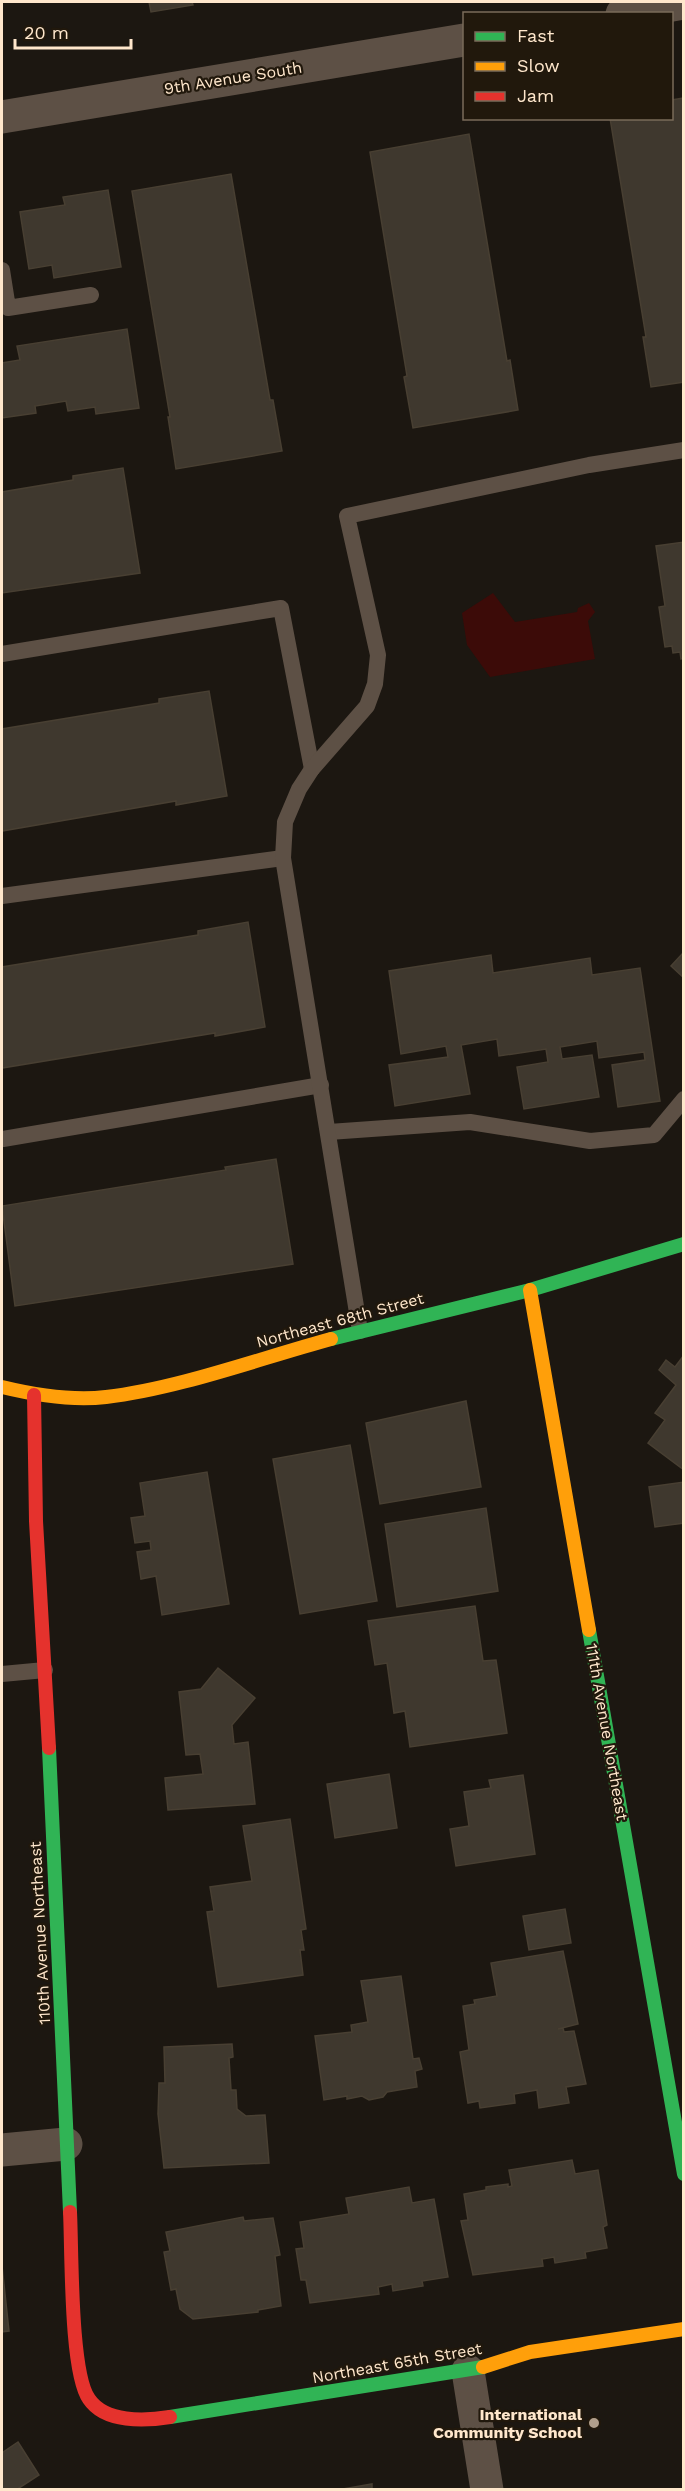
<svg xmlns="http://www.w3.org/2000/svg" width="685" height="2491" font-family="'Work Sans',sans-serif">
	<rect width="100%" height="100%" fill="#1c1711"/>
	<path fill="#3c0b08" d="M 493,593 L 515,622 L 577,612 L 578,608 L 589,603 L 595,612 L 588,621 L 595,659 L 490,677 L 467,645 L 462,613 Z"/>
	<g fill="#3f382e" stroke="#483f32" stroke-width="1.5">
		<path d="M 149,2 L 192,2 L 193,5 L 151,12 Z"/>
		<path d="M 684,98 L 684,382 L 651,387 L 643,337 L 646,337 L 610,118 L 672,118 L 672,100 Z"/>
		<path d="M 469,134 L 507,361 L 510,360 L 518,410 L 413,428 L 404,377 L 407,376 L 370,152 Z"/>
		<path d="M 231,174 L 270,400 L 273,400 L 282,451 L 176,469 L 168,417 L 170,417 L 132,191 Z"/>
		<path d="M 108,190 L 121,267 L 54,278 L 52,265 L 29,269 L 20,212 L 65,205 L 63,197 Z"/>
		<path d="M 127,329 L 139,408 L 96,414 L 95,407 L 68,411 L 66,401 L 35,406 L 36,413 L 2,418 L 2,363 L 20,360 L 17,346 Z"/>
		<path d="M 123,468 L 140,573 L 2,593 L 2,492 L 73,480 L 73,476 Z"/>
		<path d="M 684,542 L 684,658 L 681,659 L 680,652 L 673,653 L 672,646 L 665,647 L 659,607 L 665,606 L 656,546 Z"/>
		<path d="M 209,691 L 227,796 L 176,805 L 176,801 L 2,831 L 2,729 L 159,703 L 159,699 Z"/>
		<path d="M 248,922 L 265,1027 L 215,1036 L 215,1033 L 2,1068 L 2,967 L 198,935 L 198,931 Z"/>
		<path d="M 684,952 L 684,978 L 671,966 Z"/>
		<path d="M 491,955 L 493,973 L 590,958 L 592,975 L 640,968 L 660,1101 L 618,1107 L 612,1065 L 645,1060 L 644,1052 L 599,1058 L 597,1041 L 560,1047 L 562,1059 L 592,1055 L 599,1097 L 524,1109 L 517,1067 L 548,1062 L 546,1049 L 499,1056 L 497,1039 L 461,1045 L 470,1094 L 395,1106 L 389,1065 L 448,1057 L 446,1046 L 401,1054 L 389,971 Z"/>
		<path d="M 276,1159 L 293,1264 L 15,1306 L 2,1206 L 226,1170 L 225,1167 Z"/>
		<path d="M 684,1355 L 684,1470 L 648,1443 L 665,1420 L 655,1413 L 676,1385 L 659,1370 L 666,1360 L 675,1367 Z"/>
		<path d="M 466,1401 L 481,1487 L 380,1504 L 366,1423 Z"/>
		<path d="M 350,1445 L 377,1601 L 300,1614 L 273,1459 Z"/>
		<path d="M 207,1472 L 229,1604 L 162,1615 L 156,1576 L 141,1579 L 137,1552 L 151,1550 L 150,1541 L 135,1543 L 131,1518 L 145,1516 L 140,1483 Z"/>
		<path d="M 684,1482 L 684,1523 L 655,1527 L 649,1487 Z"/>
		<path d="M 486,1508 L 498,1591 L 397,1607 L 385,1524 Z"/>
		<path d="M 475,1606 L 483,1661 L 496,1660 L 507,1733 L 410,1747 L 405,1711 L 394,1713 L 387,1663 L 375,1665 L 368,1621 Z"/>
		<path d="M 218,1668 L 255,1698 L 232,1725 L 234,1744 L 248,1742 L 255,1804 L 168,1810 L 165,1778 L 203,1774 L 200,1754 L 186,1755 L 179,1692 L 201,1689 Z"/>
		<path d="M 389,1774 L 397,1828 L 335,1838 L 327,1784 Z"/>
		<path d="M 523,1775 L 535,1854 L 456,1866 L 450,1829 L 469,1826 L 464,1792 L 491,1788 L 489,1780 Z"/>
		<path d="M 290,1819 L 306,1929 L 301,1930 L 304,1950 L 300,1950 L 303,1975 L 218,1987 L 207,1912 L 214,1911 L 210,1887 L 252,1881 L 243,1826 Z"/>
		<path d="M 565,1909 L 571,1943 L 529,1950 L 523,1916 Z"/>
		<path d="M 563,1951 L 578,2024 L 558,2029 L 563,2028 L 564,2032 L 574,2031 L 586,2084 L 566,2087 L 569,2103 L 539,2108 L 537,2090 L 514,2094 L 515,2103 L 480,2108 L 479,2101 L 468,2103 L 460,2052 L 469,2050 L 463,2006 L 475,2004 L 474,2000 L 497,1996 L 491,1963 Z"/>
		<path d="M 401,1976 L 413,2059 L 419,2058 L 422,2069 L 415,2071 L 417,2087 L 387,2092 L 383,2097 L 369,2100 L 362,2096 L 347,2099 L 347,2096 L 324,2100 L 315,2036 L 352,2032 L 351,2025 L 368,2022 L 361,1981 Z"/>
		<path d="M 232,2044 L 233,2057 L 229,2058 L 231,2090 L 236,2090 L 237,2109 L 246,2116 L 265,2115 L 269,2163 L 164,2168 L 158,2114 L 159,2083 L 165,2083 L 164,2047 Z"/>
		<path d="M 572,2160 L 575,2174 L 598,2170 L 607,2225 L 603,2227 L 607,2248 L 585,2252 L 586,2258 L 555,2263 L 554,2257 L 542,2259 L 543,2266 L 473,2275 L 461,2221 L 468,2220 L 464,2194 L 486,2190 L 486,2187 L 508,2184 L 508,2187 L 512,2186 L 509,2170 Z"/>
		<path d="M 409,2187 L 412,2203 L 434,2199 L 448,2277 L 422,2281 L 423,2286 L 393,2291 L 392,2284 L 378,2287 L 379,2294 L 310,2303 L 306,2280 L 301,2280 L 296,2249 L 304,2248 L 300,2222 L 349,2214 L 346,2198 Z"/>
		<path d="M 243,2217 L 244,2221 L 273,2218 L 280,2255 L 275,2256 L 281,2306 L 258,2310 L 258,2312 L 193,2319 L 180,2309 L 176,2289 L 171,2290 L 164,2252 L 170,2251 L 166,2232 Z"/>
		<path d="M 2,2266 L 9,2331 L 2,2332 Z"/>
		<path d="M 18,2442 L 39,2475 L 16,2490 L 2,2490 L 2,2453 Z"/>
		<path d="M 372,2484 L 372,2490 L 337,2490 Z"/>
	</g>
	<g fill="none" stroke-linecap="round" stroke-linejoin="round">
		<g stroke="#5d5045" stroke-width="16">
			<path d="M 2,270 L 8,308 L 91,295"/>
			<path d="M 2,654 L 281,608 L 312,769"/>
			<path d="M 2,896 L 283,858"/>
			<path d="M 329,1132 L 470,1122 L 590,1141 L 654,1135 L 684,1099"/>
			<path d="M 3,1139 L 321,1085"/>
			<path d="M 360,1331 L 283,858 L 285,822 L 299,789 L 312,769 L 367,706 L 375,684 L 378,655 L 347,516 L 589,465 L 684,450"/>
			<path d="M 2,1674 L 45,1670"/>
		</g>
		<g stroke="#5d5045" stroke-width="33">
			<path d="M 622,14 L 684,3"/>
			<path d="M 2,117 L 464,40"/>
			<path d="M 2,2150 L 66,2144"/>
			<path d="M 468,2371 L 487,2490"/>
		</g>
		<g stroke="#30b455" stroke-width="14">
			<path d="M 331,1339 L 530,1290 L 684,1244"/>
			<path d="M 589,1630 L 684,2174"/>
			<path d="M 49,1748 L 70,2212"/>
			<path d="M 170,2417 L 483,2367"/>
		</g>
		<g stroke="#ff9f0a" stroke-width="14">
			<path d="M 530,1290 L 589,1630"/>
			<path d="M 2,1387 C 35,1395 72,1401 106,1397 C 177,1389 261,1358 331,1339"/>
			<path d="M 483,2367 L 530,2352 L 684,2329"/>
		</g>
		<g stroke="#e5322d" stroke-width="14">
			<path d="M 34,1395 L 36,1521 L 49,1748"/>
			<path d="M 70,2212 C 72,2250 70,2373 89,2399 C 105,2423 145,2421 170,2417"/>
		</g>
	</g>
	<circle fill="#b09e8b" stroke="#21180c" stroke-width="2" cx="594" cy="2423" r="6"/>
	<g text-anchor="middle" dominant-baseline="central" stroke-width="4.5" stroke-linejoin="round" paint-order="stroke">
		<g font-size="16" fill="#ffe7cc" stroke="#21180c">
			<text transform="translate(233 78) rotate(-9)">9th Avenue South</text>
			<text transform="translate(340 1320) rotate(-15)">Northeast 68th Street</text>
			<text transform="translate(607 1732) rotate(80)">111th Avenue Northeast</text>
			<text transform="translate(40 1933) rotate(-93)">110th Avenue Northeast</text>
			<text transform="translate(397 2363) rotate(-10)">Northeast 65th Street</text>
		</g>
		<g font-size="16" font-weight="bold" fill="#ffe7cc" stroke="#21180c" text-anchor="end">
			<text x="582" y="2414">International<tspan x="582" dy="18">Community School</tspan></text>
		</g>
	</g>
	<rect width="685" height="2491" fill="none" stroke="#ffe7cc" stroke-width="6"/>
	<rect x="463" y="12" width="210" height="108" fill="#21180c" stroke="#7a6b59" stroke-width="1.5"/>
	<rect x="475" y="32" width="30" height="9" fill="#30b455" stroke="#7a6b59" stroke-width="1.5"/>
	<text x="517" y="42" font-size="18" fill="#ffe7cc">Fast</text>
	<rect x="475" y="62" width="30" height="9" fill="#ff9f0a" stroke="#7a6b59" stroke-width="1.5"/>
	<text x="517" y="72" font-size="18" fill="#ffe7cc">Slow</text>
	<rect x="475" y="92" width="30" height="9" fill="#e5322d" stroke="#7a6b59" stroke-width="1.5"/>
	<text x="517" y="102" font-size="18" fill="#ffe7cc">Jam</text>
	<path d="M15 39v9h116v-9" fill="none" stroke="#ffe7cc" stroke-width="3"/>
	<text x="24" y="39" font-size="18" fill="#ffe7cc" stroke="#21180c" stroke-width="4.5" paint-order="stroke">20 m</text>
</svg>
